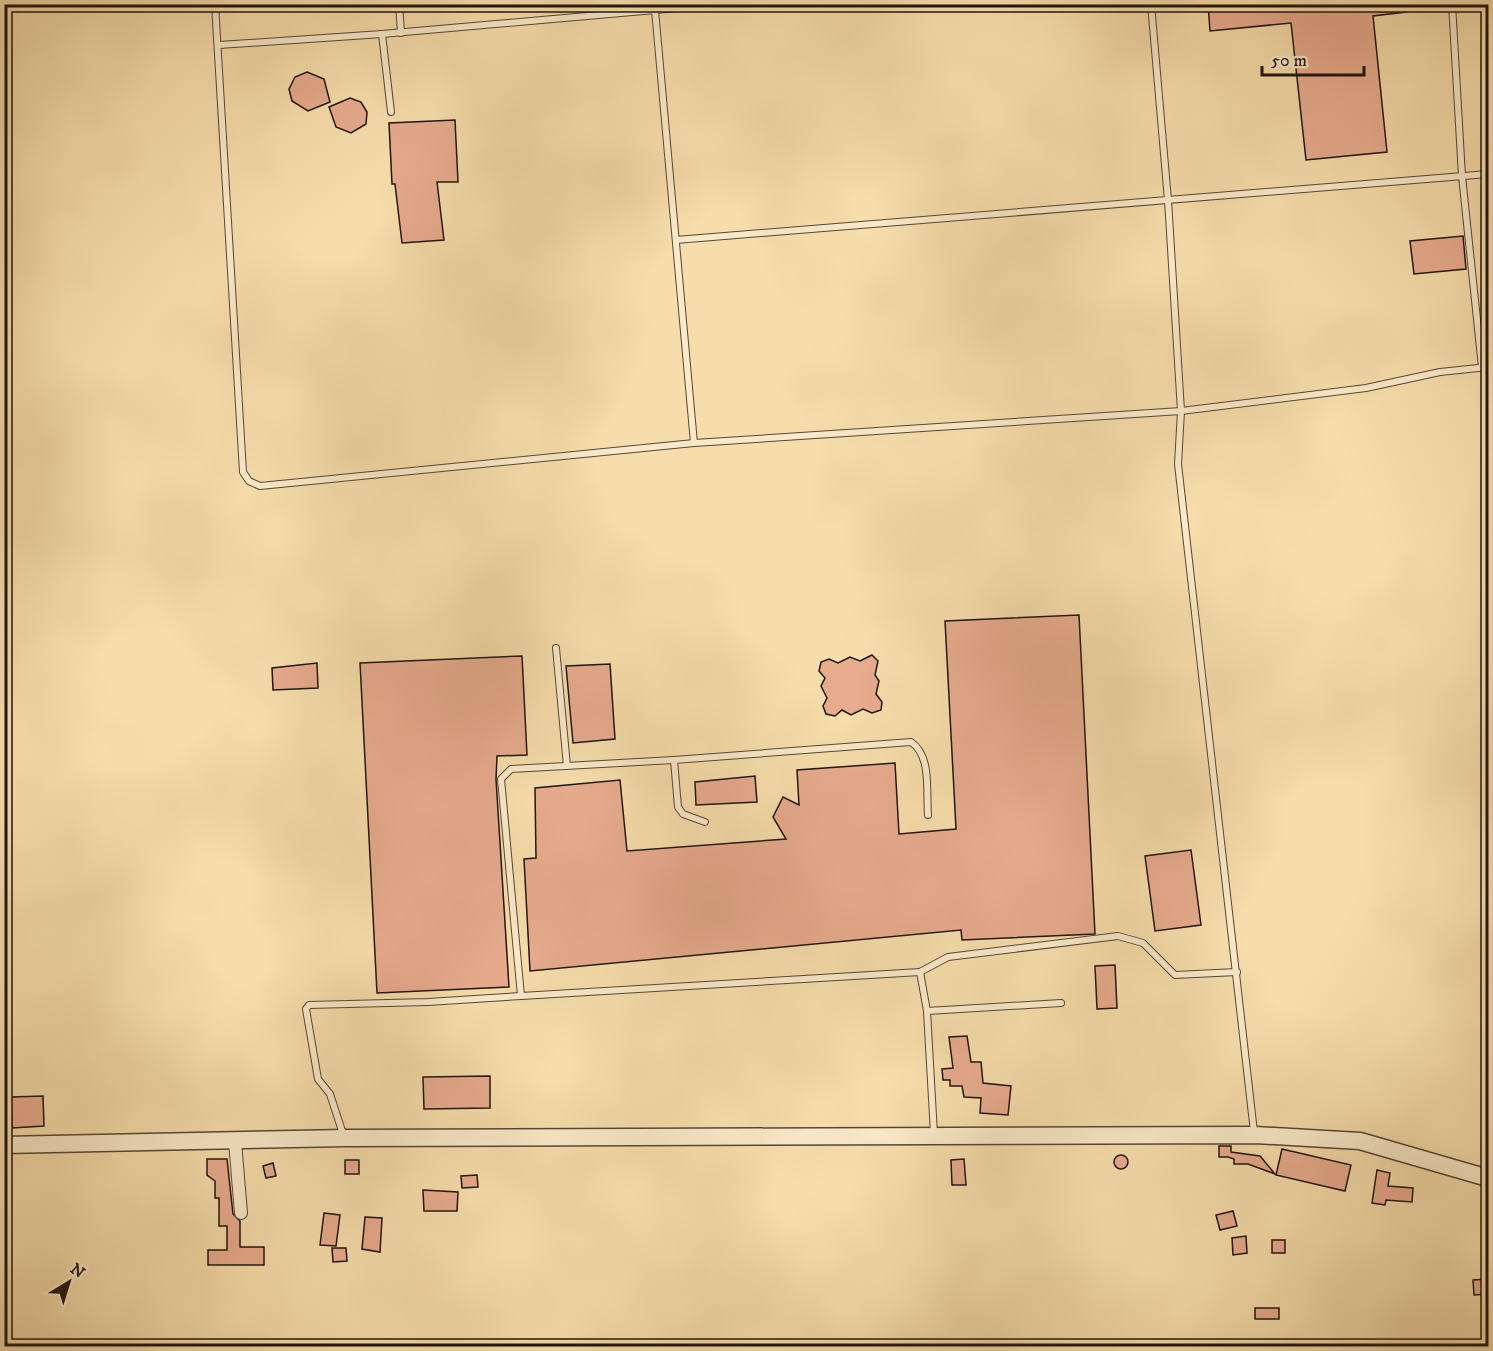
<svg xmlns="http://www.w3.org/2000/svg" width="1493" height="1351" font-family="'IM FELL DW Pica',serif">
	<rect width="100%" height="100%" fill="#f7ddac"/>
	<filter id="stains"><feTurbulence type="fractalNoise" baseFrequency=".00333" numOctaves="4"/><feColorMatrix values="0 0 0 0 .2 0 0 0 0 .09 0 0 0 0 .02 0 0 0 .5 -.17"/></filter>
	<radialGradient id="worn" r=".72"><stop offset=".6" stop-color="#630" stop-opacity="0"/><stop offset="1" stop-color="#630" stop-opacity=".3"/></radialGradient>
	<g fill="#e7ab8e" stroke="#1f140e" stroke-width="1.5">
		<path d="M 1208,4 L 1406,4 L 1406,12 L 1373,16 L 1387,152 L 1306,160 L 1291,23 L 1210,31 Z"/>
		<path d="M 307,72 L 324,79 L 330,102 L 308,111 L 292,101 L 289,89 L 295,77 Z"/>
		<path d="M 350,98 L 361,102 L 367,112 L 366,124 L 351,133 L 336,127 L 329,107 Z"/>
		<path d="M 455,120 L 458,182 L 437,182 L 444,240 L 402,243 L 395,184 L 392,184 L 389,123 Z"/>
		<path d="M 1463,236 L 1466,269 L 1414,274 L 1410,241 Z"/>
		<path d="M 1079,615 L 1095,934 L 962,940 L 961,930 L 530,971 L 524,859 L 536,858 L 535,788 L 620,780 L 627,851 L 786,839 L 773,817 L 783,797 L 799,805 L 797,770 L 895,763 L 899,834 L 956,829 L 945,621 Z"/>
		<path d="M 872,655 L 878,661 L 875,675 L 879,681 L 876,694 L 882,702 L 881,710 L 872,713 L 863,709 L 851,715 L 842,710 L 835,716 L 826,714 L 823,706 L 827,698 L 821,686 L 825,678 L 819,671 L 821,662 L 829,659 L 838,663 L 850,657 L 860,661 Z"/>
		<path d="M 522,656 L 527,755 L 497,756 L 496,779 L 509,987 L 377,993 L 360,663 Z"/>
		<path d="M 317,663 L 318,688 L 273,690 L 272,668 Z"/>
		<path d="M 610,664 L 615,739 L 573,743 L 566,666 Z"/>
		<path d="M 755,776 L 757,802 L 696,805 L 695,782 Z"/>
		<path d="M 1191,850 L 1201,925 L 1155,931 L 1145,856 Z"/>
		<path d="M 1115,965 L 1117,1008 L 1097,1009 L 1095,966 Z"/>
		<path d="M 967,1036 L 971,1062 L 981,1062 L 983,1083 L 1011,1086 L 1008,1115 L 980,1113 L 981,1098 L 964,1097 L 962,1086 L 950,1086 L 950,1080 L 943,1080 L 942,1069 L 953,1068 L 949,1037 Z"/>
		<path d="M 490,1076 L 490,1108 L 424,1109 L 423,1077 Z"/>
		<path d="M 43,1096 L 44,1126 L 12,1128 L 11,1097 Z"/>
		<path d="M 1219,1146 L 1231,1146 L 1231,1152 L 1260,1156 L 1275,1174 L 1248,1164 L 1234,1164 L 1234,1159 L 1228,1157 L 1219,1157 Z"/>
		<path d="M 1282,1149 L 1351,1165 L 1345,1191 L 1276,1175 Z"/>
		<circle cx="1121" cy="1162" r="7"/>
		<path d="M 207,1159 L 227,1159 L 233,1214 L 240,1221 L 240,1247 L 264,1247 L 264,1265 L 208,1265 L 208,1250 L 227,1250 L 227,1226 L 219,1226 L 219,1198 L 215,1198 L 215,1181 L 207,1175 Z"/>
		<path d="M 964,1159 L 966,1185 L 952,1185 L 951,1160 Z"/>
		<rect x="345" y="1160" width="14" height="14"/>
		<path d="M 273,1163 L 276,1176 L 266,1178 L 263,1166 Z"/>
		<path d="M 1377,1170 L 1390,1173 L 1388,1186 L 1413,1188 L 1412,1202 L 1386,1200 L 1385,1205 L 1372,1203 Z"/>
		<path d="M 477,1175 L 478,1187 L 462,1188 L 461,1176 Z"/>
		<path d="M 423,1190 L 458,1192 L 457,1211 L 424,1211 Z"/>
		<path d="M 1233,1211 L 1237,1226 L 1220,1230 L 1216,1215 Z"/>
		<path d="M 324,1213 L 340,1215 L 336,1246 L 320,1245 Z"/>
		<path d="M 365,1217 L 382,1218 L 380,1252 L 362,1249 Z"/>
		<path d="M 1246,1236 L 1247,1253 L 1233,1255 L 1232,1238 Z"/>
		<rect x="1272" y="1240" width="13" height="13"/>
		<path d="M 332,1248 L 346,1248 L 347,1261 L 333,1262 Z"/>
		<path d="M 1488,1279 L 1488,1294 L 1474,1295 L 1473,1280 Z"/>
		<rect x="1255" y="1308" width="24" height="11"/>
	</g>
	<g fill="none" stroke-linecap="round" stroke-linejoin="round">
		<g stroke="#554636" stroke-width="8">
			<g id="service">
				<path d="M 215,4 L 243,472 L 249,481 L 260,486 L 694,443 L 1181,411 L 1366,388 L 1440,372 L 1488,367"/>
				<path d="M 399,4 L 401,33"/>
				<path d="M 654,4 L 655,10 L 721,4"/>
				<path d="M 1151,4 L 1168,200 L 1181,411 L 1178,464 L 1254,1132"/>
				<path d="M 1452,4 L 1462,176 L 1482,367"/>
				<path d="M 382,34 L 391,112"/>
				<path d="M 219,45 L 382,34 L 655,10 L 694,443"/>
				<path d="M 676,240 L 1488,174"/>
				<path d="M 556,648 L 567,766"/>
				<path d="M 674,760 L 678,807 L 683,814 L 705,822"/>
				<path d="M 928,815 C 926,792 932,756 911,742 L 674,760 L 511,769 L 501,779 L 521,996 L 920,972 L 927,1011 L 934,1134"/>
				<path d="M 920,972 L 948,957 L 1118,936 L 1143,943 L 1175,975 L 1237,972"/>
				<path d="M 927,1011 L 1061,1003"/>
				<path d="M 344,1137 L 330,1094 L 318,1079 L 306,1009 L 309,1005 L 428,1002 L 521,996"/>
			</g>
		</g>
		<g stroke="#554636" stroke-width="14">
			<g id="minor">
				<path d="M 4,366 L 5,366"/>
				<path d="M 235,1142 L 241,1213"/>
			</g>
		</g>
		<g stroke="#554636" stroke-width="19">
			<path id="tertiary" d="M 4,1145 L 345,1138 L 1255,1135 L 1360,1141 L 1488,1178"/>
		</g>
		<use href="#service" stroke="#fae9c9" stroke-width="6"/>
		<use href="#minor" stroke="#fae9c9" stroke-width="12"/>
		<use href="#tertiary" stroke="#fae9c9" stroke-width="16"/>
	</g>
	<rect width="1493" height="1351" fill="none" stroke="#f7ddac" stroke-width="24"/>
	<rect x="6" y="6" width="1481" height="1339" fill="none" stroke="#1f140e" stroke-width="3"/>
	<rect x="12" y="12" width="1469" height="1327" fill="none" stroke="#1f140e" stroke-width="1.5"/>
	<g transform="translate(69 1282) rotate(38)" stroke="#fae9c9" stroke-width="4.5" paint-order="stroke">
	<path d="M0-4.5L10 22L0 15L-10 22Z" fill="#1f140e"/>
	<text y="-9" font-size="16" font-weight="bold" text-anchor="middle" fill="#1f140e">N</text>
	</g>
	<path d="M1262 66v9h102v-9" fill="none" stroke="#1f140e" stroke-width="3"/>
	<text x="1271" y="66" font-size="18" fill="#1f140e" stroke="#fae9c9" stroke-width="4.5" paint-order="stroke">50 m</text>
	<rect width="100%" height="100%" filter="url(#stains)"/>
	<rect width="100%" height="100%" fill="url(#worn)"/>
</svg>
